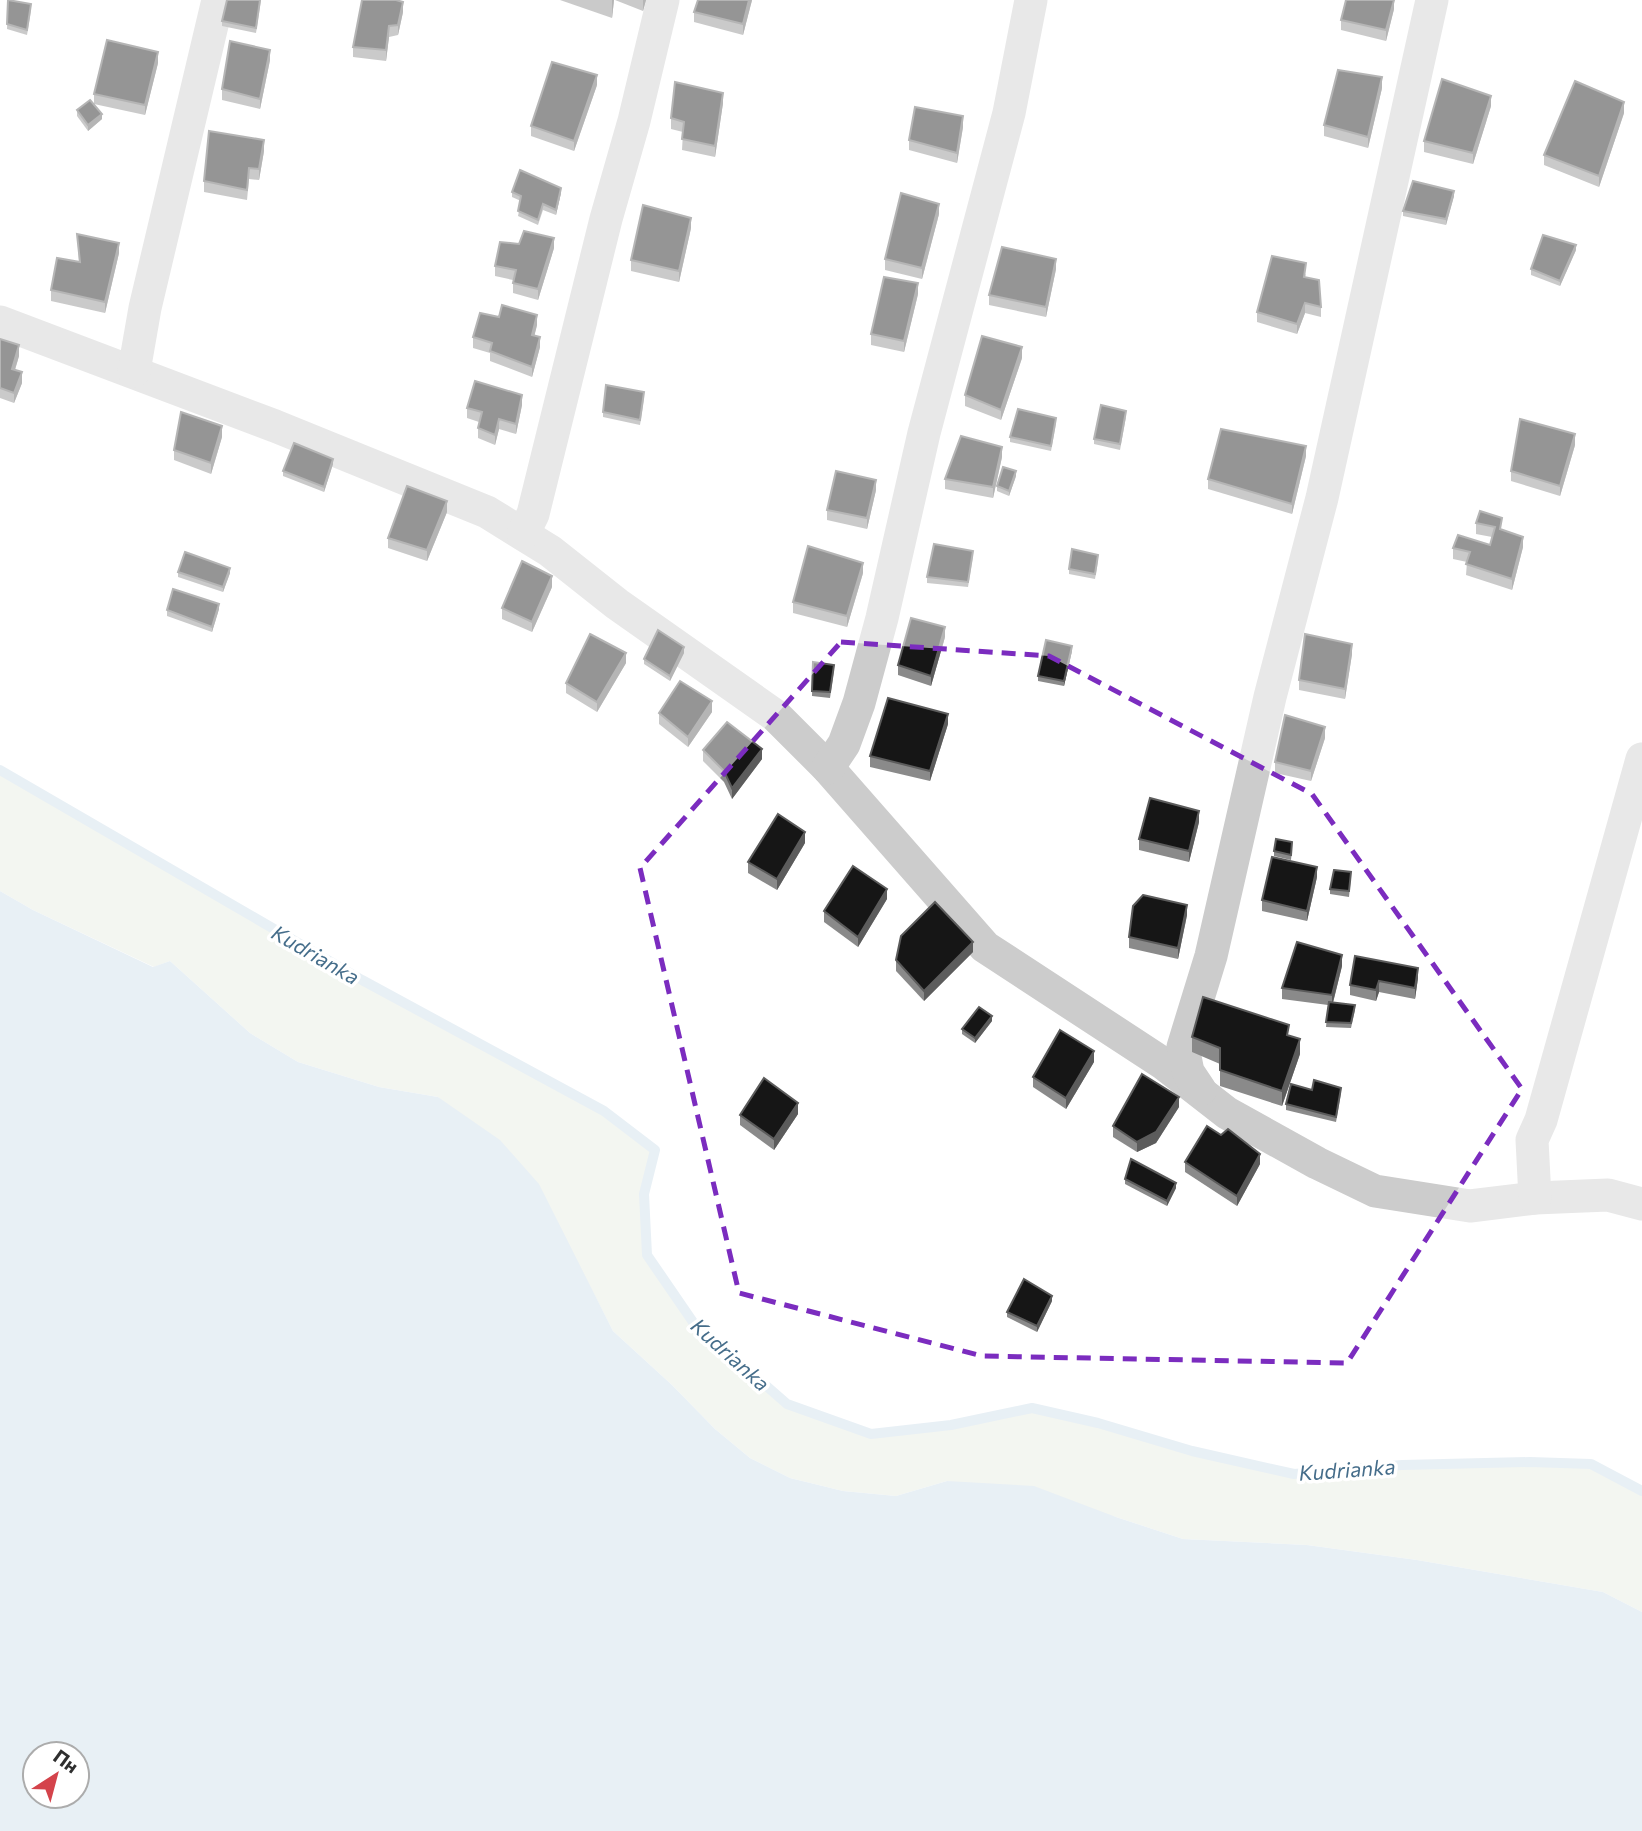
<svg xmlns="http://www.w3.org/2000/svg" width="1642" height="1831" font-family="Commissioner,sans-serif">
	<rect width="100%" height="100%" fill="#fff"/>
	<path fill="#e5ebdf" d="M 0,770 L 362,980 L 604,1111 L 655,1150 L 644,1195 L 647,1256 L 693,1322 L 787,1404 L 871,1434 L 951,1425 L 1032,1408 L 1098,1423 L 1192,1451 L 1294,1474 L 1402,1465 L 1529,1462 L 1591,1464 L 1642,1491 L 1642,1612 L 1603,1592 L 1417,1560 L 1307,1545 L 1183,1539 L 1116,1517 L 947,1481 L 896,1496 L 843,1491 L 790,1478 L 750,1458 L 715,1429 L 672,1385 L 613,1331 L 577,1261 L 438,1097 L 379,1087 L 298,1062 L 250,1033 L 170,961 L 154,967 L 33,910 L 0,891 Z"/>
	<path fill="#cddde9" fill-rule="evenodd" d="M 0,891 L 33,910 L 153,967 L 170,961 L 250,1033 L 298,1062 L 379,1087 L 438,1097 L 500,1140 L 539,1184 L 613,1331 L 672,1385 L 715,1429 L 750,1458 L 790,1478 L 843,1491 L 896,1496 L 947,1481 L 1034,1486 L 1116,1517 L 1183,1539 L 1307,1545 L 1417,1560 L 1603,1592 L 1642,1612 L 1642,1831 L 0,1831 ZM 35,1754 L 77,1754 L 77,1796 L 35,1796 Z"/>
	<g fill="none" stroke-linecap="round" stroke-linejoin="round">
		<path stroke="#cddde9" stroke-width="10" d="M 0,770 L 362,980 L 604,1111 L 655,1150 L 644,1194 L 647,1255 L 693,1322 L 787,1404 L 871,1434 L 951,1425 L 1032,1408 L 1098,1423 L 1192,1451 L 1294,1474 L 1402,1465 L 1530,1462 L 1591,1464 L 1642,1491"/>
		<g stroke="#ccc" stroke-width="33">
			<path d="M 0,322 L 275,426 L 487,512 L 550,551 L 617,604 L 776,716 L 828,768 L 985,947 L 1164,1064 L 1227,1113 L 1317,1163 L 1375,1191 L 1470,1206 L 1535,1198 L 1608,1195 L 1642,1204"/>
			<path d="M 134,371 L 145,308 L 218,0"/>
			<path d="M 523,534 L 533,514 L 606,219 L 634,121 L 663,0"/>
			<path d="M 828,768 L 844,744 L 859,703 L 882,618 L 924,433 L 1009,113 L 1031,0"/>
			<path d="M 1200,1090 L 1188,1072 L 1183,1047 L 1211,956 L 1270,697 L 1322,498 L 1432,0"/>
			<path d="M 1535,1198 L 1532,1140 L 1541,1120 L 1642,759"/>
		</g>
	</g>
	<g fill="#8a8a8a">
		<path d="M 8,0 L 31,10 L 27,35 L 7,29 Z"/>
		<path d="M 261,0 L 256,33 L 222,26 L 222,21 Z"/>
		<path d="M 560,0 L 614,0 L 612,18 Z"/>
		<path d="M 615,0 L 646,0 L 643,11 Z"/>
		<path d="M 752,0 L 743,35 L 694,22 L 694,12 Z"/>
		<path d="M 1394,9 L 1386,41 L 1341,30 L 1341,20 Z"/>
		<path d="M 403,12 L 398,35 L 389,37 L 386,61 L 353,57 L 353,47 Z"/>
		<path d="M 270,60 L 260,109 L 222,100 L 222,89 Z"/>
		<path d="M 158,63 L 145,115 L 94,104 L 94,94 Z"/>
		<path d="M 597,85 L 574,151 L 531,136 L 531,126 Z"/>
		<path d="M 1382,88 L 1368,148 L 1324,136 L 1324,125 Z"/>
		<path d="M 723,103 L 715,157 L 682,150 L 683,132 L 671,129 L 671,118 Z"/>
		<path d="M 1491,106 L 1473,164 L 1424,152 L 1424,141 Z"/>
		<path d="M 77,110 L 102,119 L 88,131 L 77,116 Z"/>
		<path d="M 1624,113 L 1599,187 L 1544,165 L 1544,155 Z"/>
		<path d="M 963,127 L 957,163 L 909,150 L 909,140 Z"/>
		<path d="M 264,151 L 259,180 L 249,179 L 247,200 L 204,192 L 204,181 Z"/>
		<path d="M 512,192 L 561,193 L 556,215 L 543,210 L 538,225 L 518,216 L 521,201 L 512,197 Z"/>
		<path d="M 1454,196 L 1446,225 L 1403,216 L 1403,211 Z"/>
		<path d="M 939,214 L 922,279 L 885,270 L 885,259 Z"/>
		<path d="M 691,228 L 679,282 L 631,271 L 631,260 Z"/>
		<path d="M 77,234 L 119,253 L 105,313 L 51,301 L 51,290 L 79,262 Z"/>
		<path d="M 554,248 L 538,300 L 513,293 L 513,280 L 495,276 L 495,266 Z"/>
		<path d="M 1576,250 L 1560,286 L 1531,275 L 1531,269 Z"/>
		<path d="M 1056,269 L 1046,317 L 989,305 L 989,295 Z"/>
		<path d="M 1306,274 L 1305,277 L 1321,307 L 1321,317 L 1305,313 L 1297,334 L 1257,322 L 1257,312 Z"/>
		<path d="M 918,294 L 904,352 L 871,345 L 871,334 Z"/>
		<path d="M 537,325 L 534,336 L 540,347 L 532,377 L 490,361 L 490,353 L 473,348 L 473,337 Z"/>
		<path d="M 0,339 L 19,356 L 15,370 L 22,383 L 14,403 L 0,398 Z"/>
		<path d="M 1022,358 L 1001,420 L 965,406 L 965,395 Z"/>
		<path d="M 644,398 L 640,425 L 603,417 L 603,412 Z"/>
		<path d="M 522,405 L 516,434 L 499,429 L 495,445 L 478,438 L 478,428 L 479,422 L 467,418 L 467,408 Z"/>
		<path d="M 1126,417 L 1120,450 L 1094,444 L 1094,439 Z"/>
		<path d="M 1056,423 L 1051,451 L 1010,442 L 1010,437 Z"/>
		<path d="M 222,437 L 211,474 L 174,460 L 174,450 Z"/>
		<path d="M 1575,445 L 1560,496 L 1511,481 L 1511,471 Z"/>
		<path d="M 1306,456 L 1292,514 L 1208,489 L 1208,479 Z"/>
		<path d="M 1002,457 L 993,498 L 945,489 L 945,479 Z"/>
		<path d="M 333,464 L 324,492 L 283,476 L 283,471 Z"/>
		<path d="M 1016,476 L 1009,496 L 997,491 L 997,486 Z"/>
		<path d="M 876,490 L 867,529 L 827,520 L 827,510 Z"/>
		<path d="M 1480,511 L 1523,547 L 1512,590 L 1466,575 L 1467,562 L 1453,559 L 1453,548 L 1490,545 L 1492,537 L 1476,534 L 1476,523 Z"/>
		<path d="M 447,512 L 427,561 L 388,548 L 388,538 Z"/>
		<path d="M 973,556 L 968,587 L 927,583 L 927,577 Z"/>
		<path d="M 1098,561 L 1095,579 L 1069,574 L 1069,569 Z"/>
		<path d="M 178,572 L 230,573 L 223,592 L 178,577 Z"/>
		<path d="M 863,573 L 847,627 L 793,613 L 793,602 Z"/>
		<path d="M 552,587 L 532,632 L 502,619 L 502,608 Z"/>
		<path d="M 219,609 L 212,632 L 167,616 L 167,610 Z"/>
		<path d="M 945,637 L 931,686 L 898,675 L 898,665 Z"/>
		<path d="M 1072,651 L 1064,686 L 1038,681 L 1038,676 Z"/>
		<path d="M 684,653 L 670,681 L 644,664 L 644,659 Z"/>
		<path d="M 1352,654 L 1345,699 L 1299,690 L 1299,680 Z"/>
		<path d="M 813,662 L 834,670 L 830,698 L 812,696 Z"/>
		<path d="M 626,663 L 597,712 L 566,693 L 566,683 Z"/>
		<path d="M 712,712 L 688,747 L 659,724 L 659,713 Z"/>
		<path d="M 948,724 L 930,781 L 870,767 L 870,756 Z"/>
		<path d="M 1325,738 L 1311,781 L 1275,773 L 1275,762 Z"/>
		<path d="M 703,750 L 762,759 L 732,799 L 724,782 L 703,761 Z"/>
		<path d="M 1199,822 L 1189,862 L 1139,850 L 1139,839 Z"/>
		<path d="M 805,843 L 777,890 L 748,873 L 748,862 Z"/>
		<path d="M 1292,848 L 1291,860 L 1274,856 L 1274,851 Z"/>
		<path d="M 1317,877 L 1307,921 L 1262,911 L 1262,900 Z"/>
		<path d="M 1351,877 L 1349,897 L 1330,894 L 1330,889 Z"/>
		<path d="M 887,899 L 858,947 L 824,922 L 824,911 Z"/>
		<path d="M 1187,915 L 1178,959 L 1129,948 L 1129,937 Z"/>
		<path d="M 973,952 L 924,1001 L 896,971 L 896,960 Z"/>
		<path d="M 1342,966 L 1333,1003 L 1355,1010 L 1351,1028 L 1326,1027 L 1328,1005 L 1282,999 L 1282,988 Z"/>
		<path d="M 1418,978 L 1415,999 L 1379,992 L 1376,1001 L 1350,995 L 1350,985 Z"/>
		<path d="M 992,1021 L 975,1043 L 962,1034 L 962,1029 Z"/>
		<path d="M 1289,1035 L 1300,1054 L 1282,1106 L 1220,1086 L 1220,1064 L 1192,1052 L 1192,1037 Z"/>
		<path d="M 1094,1062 L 1066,1109 L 1033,1087 L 1033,1077 Z"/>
		<path d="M 1312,1090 L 1341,1093 L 1336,1122 L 1286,1110 L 1286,1104 Z"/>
		<path d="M 1179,1107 L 1156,1143 L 1137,1152 L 1113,1137 L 1113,1126 Z"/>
		<path d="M 798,1114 L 774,1150 L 740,1125 L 740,1115 Z"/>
		<path d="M 1221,1135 L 1260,1164 L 1237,1206 L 1185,1172 L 1185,1162 Z"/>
		<path d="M 1125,1179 L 1176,1188 L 1167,1206 L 1125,1184 Z"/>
		<path d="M 1052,1301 L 1037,1332 L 1007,1317 L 1007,1312 Z"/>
	</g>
	<g fill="#5c5c5c">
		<path d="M 612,0 L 614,0 L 612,18 Z"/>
		<path d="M 643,0 L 646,0 L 643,11 Z"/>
		<path d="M 749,0 L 752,0 L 743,35 L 743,24 Z"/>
		<path d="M 1394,0 L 1394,9 L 1386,41 L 1386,30 Z"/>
		<path d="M 403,2 L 403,12 L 398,35 L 398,25 Z"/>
		<path d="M 389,26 L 389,37 L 386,61 L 386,50 Z"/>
		<path d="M 270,50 L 270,60 L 260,109 L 260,99 Z"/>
		<path d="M 158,52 L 158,63 L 145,115 L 145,105 Z"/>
		<path d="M 597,75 L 597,85 L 574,151 L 574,141 Z"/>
		<path d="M 1382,77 L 1382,88 L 1368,148 L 1368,137 Z"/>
		<path d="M 723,93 L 723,103 L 715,157 L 715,146 Z"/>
		<path d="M 1491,96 L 1491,106 L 1473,164 L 1473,153 Z"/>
		<path d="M 1624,102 L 1624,113 L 1599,187 L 1599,176 Z"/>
		<path d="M 102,114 L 102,119 L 88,131 L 88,125 Z"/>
		<path d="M 963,116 L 963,127 L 957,163 L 957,153 Z"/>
		<path d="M 264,140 L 264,151 L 259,180 L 259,169 Z"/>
		<path d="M 561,188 L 561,193 L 556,215 L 556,210 Z"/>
		<path d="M 1454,191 L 1454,196 L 1446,225 L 1446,219 Z"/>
		<path d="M 939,204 L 939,214 L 922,279 L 922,268 Z"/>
		<path d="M 691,218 L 691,228 L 679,282 L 679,271 Z"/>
		<path d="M 554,238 L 554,248 L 538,300 L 538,289 Z"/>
		<path d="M 119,243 L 119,253 L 105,313 L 105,302 Z"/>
		<path d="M 1576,245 L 1576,250 L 1560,286 L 1560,281 Z"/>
		<path d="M 1056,259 L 1056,269 L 1046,317 L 1046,307 Z"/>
		<path d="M 918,283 L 918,294 L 904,352 L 904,341 Z"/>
		<path d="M 1305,303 L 1305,313 L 1297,334 L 1297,324 Z"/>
		<path d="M 537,315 L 537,325 L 532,346 L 532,335 Z"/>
		<path d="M 540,337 L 540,347 L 532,377 L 532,367 Z"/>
		<path d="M 19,345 L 19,356 L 12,379 L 12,369 Z"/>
		<path d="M 1022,347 L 1022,358 L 1001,420 L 1001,410 Z"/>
		<path d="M 22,372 L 22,383 L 14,403 L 14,393 Z"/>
		<path d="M 522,395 L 522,405 L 516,434 L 516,424 Z"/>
		<path d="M 499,419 L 499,429 L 495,445 L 495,435 Z"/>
		<path d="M 222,426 L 222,437 L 211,474 L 211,463 Z"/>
		<path d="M 1575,434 L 1575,445 L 1560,496 L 1560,486 Z"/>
		<path d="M 1306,446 L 1306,456 L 1292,514 L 1292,504 Z"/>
		<path d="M 1002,447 L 1002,457 L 993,498 L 993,487 Z"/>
		<path d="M 333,459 L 333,464 L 324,492 L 324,487 Z"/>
		<path d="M 1016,471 L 1016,476 L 1009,496 L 1009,491 Z"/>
		<path d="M 876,480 L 876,490 L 867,529 L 867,518 Z"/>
		<path d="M 447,501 L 447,512 L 427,561 L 427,550 Z"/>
		<path d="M 1523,537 L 1523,547 L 1512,590 L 1512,579 Z"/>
		<path d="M 863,563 L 863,573 L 847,627 L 847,616 Z"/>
		<path d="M 230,568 L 230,573 L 223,592 L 223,587 Z"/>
		<path d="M 552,576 L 552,587 L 532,632 L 532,622 Z"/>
		<path d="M 219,604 L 219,609 L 212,632 L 212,627 Z"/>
		<path d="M 945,627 L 945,637 L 931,686 L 931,676 Z"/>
		<path d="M 1352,644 L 1352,654 L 1345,699 L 1345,689 Z"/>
		<path d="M 1072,646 L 1072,651 L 1064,686 L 1064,681 Z"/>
		<path d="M 684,647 L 684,653 L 670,681 L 670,676 Z"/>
		<path d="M 626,653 L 626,663 L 597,712 L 597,702 Z"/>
		<path d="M 712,701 L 712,712 L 688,747 L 688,737 Z"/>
		<path d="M 948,714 L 948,724 L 930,781 L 930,771 Z"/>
		<path d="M 1325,727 L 1325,738 L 1311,781 L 1311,771 Z"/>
		<path d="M 762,749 L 762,759 L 732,799 L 732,788 Z"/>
		<path d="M 1199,811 L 1199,822 L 1189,862 L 1189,851 Z"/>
		<path d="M 805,832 L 805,843 L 777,890 L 777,879 Z"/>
		<path d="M 1317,867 L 1317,877 L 1307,921 L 1307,911 Z"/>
		<path d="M 887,889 L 887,899 L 858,947 L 858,937 Z"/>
		<path d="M 1187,905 L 1187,915 L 1178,959 L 1178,948 Z"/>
		<path d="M 973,942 L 973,952 L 924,1001 L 924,991 Z"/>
		<path d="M 1342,955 L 1342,966 L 1332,1006 L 1332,995 Z"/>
		<path d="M 1418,968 L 1418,978 L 1415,999 L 1415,988 Z"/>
		<path d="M 1379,981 L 1379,992 L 1376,1001 L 1376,990 Z"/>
		<path d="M 992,1016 L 992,1021 L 975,1043 L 975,1038 Z"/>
		<path d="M 1300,1039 L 1300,1054 L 1282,1106 L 1282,1091 Z"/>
		<path d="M 1094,1051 L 1094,1062 L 1066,1109 L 1066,1098 Z"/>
		<path d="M 1179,1097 L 1179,1107 L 1156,1143 L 1137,1152 L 1137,1142 Z"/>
		<path d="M 798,1103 L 798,1114 L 774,1150 L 774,1139 Z"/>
		<path d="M 1260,1154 L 1260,1164 L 1237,1206 L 1237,1196 Z"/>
		<path d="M 1176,1183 L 1176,1188 L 1167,1206 L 1167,1201 Z"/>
		<path d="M 1052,1296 L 1052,1301 L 1037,1332 L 1037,1326 Z"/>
	</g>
	<g fill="#161616" stroke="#5c5c5c" stroke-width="2">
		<path d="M 8,0 L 31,4 L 27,30 L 7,24 Z"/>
		<path d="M 227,0 L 260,0 L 256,28 L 222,21 Z"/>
		<path d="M 362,0 L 396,0 L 403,2 L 398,25 L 389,26 L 386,50 L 353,47 Z"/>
		<path d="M 698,0 L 749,0 L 743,24 L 694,12 Z"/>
		<path d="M 1346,0 L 1394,0 L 1386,30 L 1341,20 Z"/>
		<path d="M 107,40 L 158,52 L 145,105 L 94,94 Z"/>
		<path d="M 230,41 L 270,50 L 260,99 L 222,89 Z"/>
		<path d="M 552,62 L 597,75 L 574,141 L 531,126 Z"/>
		<path d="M 1338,70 L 1382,77 L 1368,137 L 1324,125 Z"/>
		<path d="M 1442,79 L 1491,96 L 1473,153 L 1424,141 Z"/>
		<path d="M 1575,81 L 1624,102 L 1599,176 L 1544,155 Z"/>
		<path d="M 675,82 L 723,93 L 715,146 L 682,139 L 684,122 L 671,118 Z"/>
		<path d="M 90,100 L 102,114 L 88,125 L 77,110 Z"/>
		<path d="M 915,107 L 963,116 L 957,153 L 909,140 Z"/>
		<path d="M 209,131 L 264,140 L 259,169 L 249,168 L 247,190 L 204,181 Z"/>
		<path d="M 520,170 L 561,188 L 556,210 L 543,204 L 538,220 L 518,211 L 521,196 L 512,192 Z"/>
		<path d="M 1413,181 L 1454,191 L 1446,219 L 1403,211 Z"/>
		<path d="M 901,193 L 939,204 L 922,268 L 885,259 Z"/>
		<path d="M 643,205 L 691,218 L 679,271 L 631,260 Z"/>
		<path d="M 524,231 L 554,238 L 538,289 L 513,283 L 516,270 L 495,266 L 500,242 L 519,244 Z"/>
		<path d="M 77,234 L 119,243 L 105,302 L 51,290 L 57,258 L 80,262 Z"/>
		<path d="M 1543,235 L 1576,245 L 1560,281 L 1531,269 Z"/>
		<path d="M 1002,247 L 1056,259 L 1046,307 L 989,295 Z"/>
		<path d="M 1272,256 L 1306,263 L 1304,277 L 1319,280 L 1321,307 L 1305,303 L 1297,324 L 1257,312 Z"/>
		<path d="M 884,277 L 918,283 L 904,341 L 871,334 Z"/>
		<path d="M 502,305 L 537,315 L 532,335 L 540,337 L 532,367 L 490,351 L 492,343 L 473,337 L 480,313 L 499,317 Z"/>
		<path d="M 982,336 L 1022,347 L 1001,410 L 965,395 Z"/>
		<path d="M 0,339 L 19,345 L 12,369 L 22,372 L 14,393 L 0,388 Z"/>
		<path d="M 475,381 L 522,395 L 516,424 L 499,419 L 495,435 L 478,428 L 482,412 L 467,408 Z"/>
		<path d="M 606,385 L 644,392 L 640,420 L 603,412 Z"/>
		<path d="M 1101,405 L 1126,411 L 1120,444 L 1094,439 Z"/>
		<path d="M 1018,409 L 1056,418 L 1051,446 L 1010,437 Z"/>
		<path d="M 181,412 L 222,426 L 211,463 L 174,450 Z"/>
		<path d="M 1520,419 L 1575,434 L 1560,486 L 1511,471 Z"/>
		<path d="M 1221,429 L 1306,446 L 1292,504 L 1208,479 Z"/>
		<path d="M 961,436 L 1002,447 L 993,487 L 945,479 Z"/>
		<path d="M 294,443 L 333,459 L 324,487 L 283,471 Z"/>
		<path d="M 1003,467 L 1016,471 L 1009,491 L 997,486 Z"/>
		<path d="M 836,471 L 876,480 L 867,518 L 827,510 Z"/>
		<path d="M 407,486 L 447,501 L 427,550 L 388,538 Z"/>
		<path d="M 1480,511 L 1502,518 L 1500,529 L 1523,537 L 1512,579 L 1466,564 L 1470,552 L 1453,548 L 1458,535 L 1490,545 L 1495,527 L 1476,523 Z"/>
		<path d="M 934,544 L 973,551 L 968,582 L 927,577 Z"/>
		<path d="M 808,546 L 863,563 L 847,616 L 793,602 Z"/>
		<path d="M 1072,549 L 1098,555 L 1095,574 L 1069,569 Z"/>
		<path d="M 185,552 L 230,568 L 223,587 L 178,572 Z"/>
		<path d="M 522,561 L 552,576 L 532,622 L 502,608 Z"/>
		<path d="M 173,589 L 219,604 L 212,627 L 167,610 Z"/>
		<path d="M 911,618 L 945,627 L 931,676 L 898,665 Z"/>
		<path d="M 658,630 L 684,647 L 670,676 L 644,659 Z"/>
		<path d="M 590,634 L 626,653 L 597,702 L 566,683 Z"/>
		<path d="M 1305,634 L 1352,644 L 1345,689 L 1299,680 Z"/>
		<path d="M 1046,640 L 1072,646 L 1064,681 L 1038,676 Z"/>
		<path d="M 813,662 L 834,665 L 830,692 L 812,691 Z"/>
		<path d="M 680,681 L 712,701 L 688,737 L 659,713 Z"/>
		<path d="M 888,698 L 948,714 L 930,771 L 870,756 Z"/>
		<path d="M 1285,715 L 1325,727 L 1311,771 L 1275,762 Z"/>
		<path d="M 727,722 L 762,749 L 732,788 L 724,771 L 703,750 Z"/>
		<path d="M 1150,798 L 1199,811 L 1189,851 L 1139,839 Z"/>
		<path d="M 778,814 L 805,832 L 777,879 L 748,862 Z"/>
		<path d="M 1276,839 L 1292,842 L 1291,855 L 1274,851 Z"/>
		<path d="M 1272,857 L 1317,867 L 1307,911 L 1262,900 Z"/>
		<path d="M 853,866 L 887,889 L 858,937 L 824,911 Z"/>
		<path d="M 1334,870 L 1351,872 L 1349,891 L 1330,889 Z"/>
		<path d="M 1143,895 L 1187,905 L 1178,948 L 1129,937 L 1133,906 Z"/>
		<path d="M 935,902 L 973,942 L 924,991 L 896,960 L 901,936 Z"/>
		<path d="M 1297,942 L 1342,955 L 1332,995 L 1282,988 Z"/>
		<path d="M 1355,956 L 1418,968 L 1415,988 L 1379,981 L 1376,990 L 1350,985 Z"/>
		<path d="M 1203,997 L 1289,1025 L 1287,1035 L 1300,1039 L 1282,1091 L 1220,1070 L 1220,1048 L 1192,1037 Z"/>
		<path d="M 1329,1002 L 1355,1005 L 1351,1023 L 1326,1022 Z"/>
		<path d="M 979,1007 L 992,1016 L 975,1038 L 962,1029 Z"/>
		<path d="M 1060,1030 L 1094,1051 L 1066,1098 L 1033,1077 Z"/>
		<path d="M 1142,1074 L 1179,1097 L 1156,1132 L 1137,1142 L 1113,1126 Z"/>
		<path d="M 764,1078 L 798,1103 L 774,1139 L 740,1115 Z"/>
		<path d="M 1314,1080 L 1341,1088 L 1336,1117 L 1286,1104 L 1291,1084 L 1312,1090 Z"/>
		<path d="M 1207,1126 L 1221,1135 L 1228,1129 L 1260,1154 L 1237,1196 L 1185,1162 Z"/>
		<path d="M 1131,1159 L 1176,1183 L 1167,1201 L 1125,1179 Z"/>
		<path d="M 1024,1279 L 1052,1296 L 1037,1326 L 1007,1312 Z"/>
	</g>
	<path d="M0 0H1642V1831H0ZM 841,642 L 1049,656 L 1312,794 L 1522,1089 L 1347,1363 L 982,1356 L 739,1293 L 640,868 Z" fill="#fff" fill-opacity=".55" fill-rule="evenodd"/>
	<path fill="none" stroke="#7b2cbf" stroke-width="5" stroke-dasharray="14 9" stroke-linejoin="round" d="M 841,642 L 1049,656 L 1312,794 L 1522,1089 L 1347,1363 L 982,1356 L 739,1293 L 640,868 Z"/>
	<g text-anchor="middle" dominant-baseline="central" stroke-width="7" stroke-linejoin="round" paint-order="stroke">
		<g font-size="21" font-style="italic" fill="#456d8a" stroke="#fff">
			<text transform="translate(316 954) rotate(30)">Kudrianka</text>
			<text transform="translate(731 1354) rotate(42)">Kudrianka</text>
			<text transform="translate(1347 1469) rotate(-4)">Kudrianka</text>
		</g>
	</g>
	<g transform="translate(56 1775) rotate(36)"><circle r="33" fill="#ffffff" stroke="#acacac" stroke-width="2"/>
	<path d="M0-5L12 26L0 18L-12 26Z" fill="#d4434b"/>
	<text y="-10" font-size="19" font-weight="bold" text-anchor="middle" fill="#2f2f2f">Пн</text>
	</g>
</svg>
